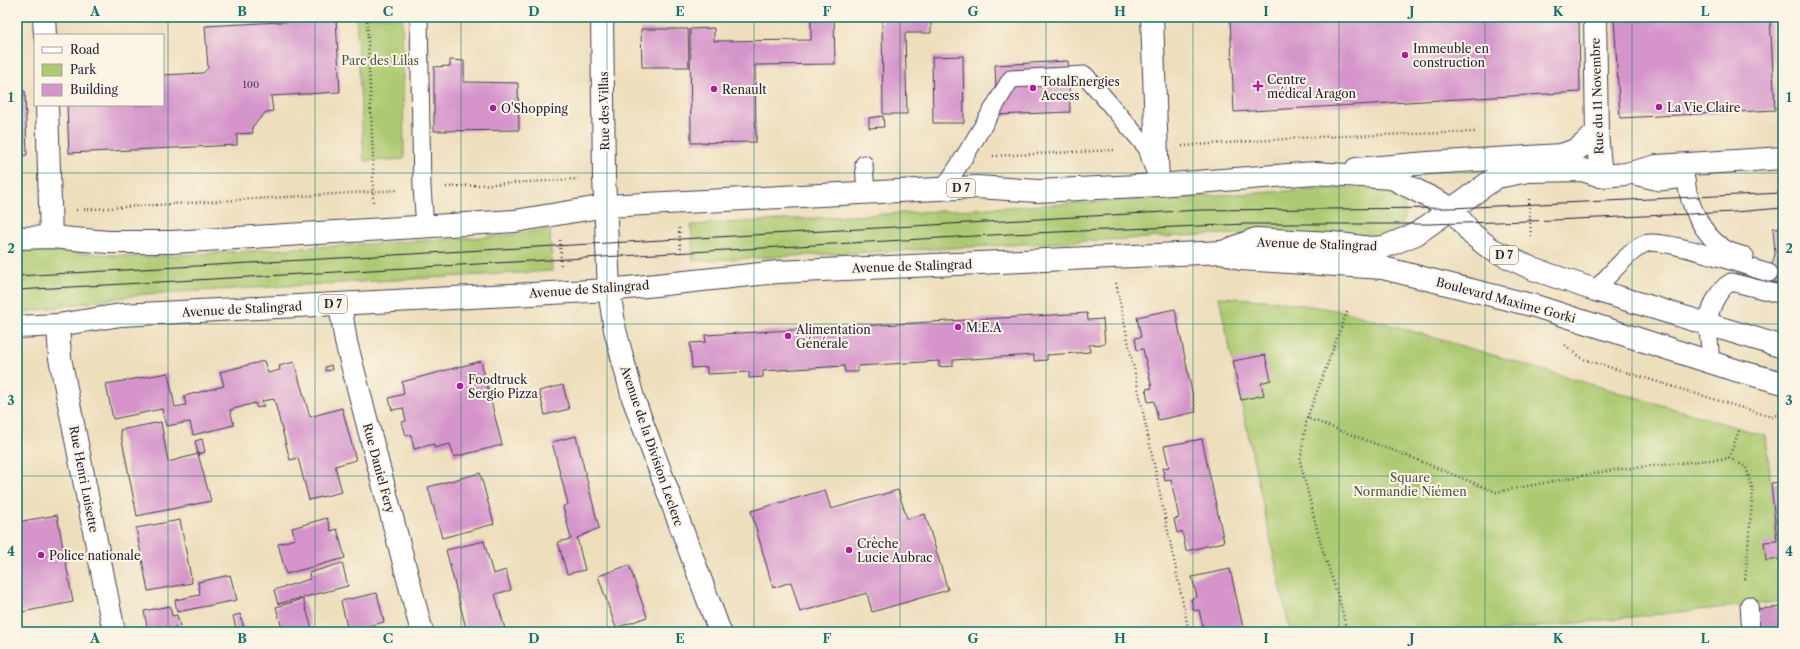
<svg xmlns="http://www.w3.org/2000/svg" width="1800" height="649" font-family="'Libre Caslon Text',serif">
	<rect width="100%" height="100%" fill="#fcf5e5"/>
	<filter id="ink" filterUnits="userSpaceOnUse"><feTurbulence type="fractalNoise" baseFrequency=".025" numOctaves="2"/><feDisplacementMap in="SourceGraphic" scale="8" xChannelSelector="R" yChannelSelector="G"/><feConvolveMatrix kernelMatrix="1 2 1 2 8 2 1 2 1" color-interpolation-filters="sRGB"/></filter>
	<filter id="wash" filterUnits="userSpaceOnUse"><feTurbulence type="fractalNoise" baseFrequency=".012" numOctaves="4" result="noise"/><feDisplacementMap in="SourceGraphic" scale="16" xChannelSelector="R" yChannelSelector="G"/><feGaussianBlur stdDeviation="0.9" result="paint"/><feColorMatrix in="noise" values="0 0 0 0 0 0 0 0 0 0 0 0 0 0 0 0 0 1.4 0 .05"/><feComposite in="paint" operator="in"/></filter>
	<g filter="url(#wash)">
		<rect width="100%" height="100%" fill="#eddebc"/>
		<g fill="#adca72" stroke="#687656">
			<path d="M 356,17 L 402,17 L 404,159 L 364,161 Z"/>
			<path d="M 1363,187 C 1378,190 1398,193 1405,208 C 1407,222 1397,231 1386,238 L 1221,234 L 693,261 L 691,225 Z"/>
			<path d="M 550,229 L 552,271 L 145,294 L 17,313 L 17,251 L 50,251 L 146,257 L 501,236 Z"/>
			<path d="M 1219,297 L 1279,301 L 1347,312 L 1766,436 L 1783,601 L 1490,632 L 1290,632 Z"/>
		</g>
		<g id="blocks">
			<g fill="#d595cb">
				<path d="M 811,17 L 834,17 L 835,64 L 755,65 L 756,142 L 691,143 L 690,29 L 714,28 L 714,41 L 811,40 Z"/>
				<path d="M 882,17 L 931,17 L 931,33 L 905,33 L 907,114 L 883,114 Z"/>
				<path d="M 1230,17 L 1579,17 L 1580,92 L 1234,112 Z"/>
				<path d="M 1614,17 L 1770,17 L 1775,110 L 1620,118 Z"/>
				<path d="M 336,19 L 340,92 L 271,96 L 273,111 L 266,112 L 252,127 L 253,133 L 237,134 L 237,145 L 69,153 L 67,105 L 163,105 L 163,75 L 203,73 L 208,68 L 205,26 Z"/>
				<path d="M 641,29 L 688,29 L 689,67 L 642,67 Z"/>
				<path d="M 963,56 L 964,123 L 933,123 L 932,57 Z"/>
				<path d="M 450,60 L 464,61 L 464,82 L 518,83 L 519,130 L 434,131 L 434,67 L 450,66 Z"/>
				<path d="M 1068,61 L 1070,112 L 997,115 L 995,65 Z"/>
				<path d="M 17,91 L 25,91 L 27,155 L 17,156 Z"/>
				<path d="M 883,116 L 884,127 L 869,128 L 869,118 Z"/>
				<path d="M 1773,228 L 1783,228 L 1783,285 L 1768,280 L 1775,254 Z"/>
				<path d="M 1175,309 L 1196,412 L 1158,420 L 1154,401 L 1148,402 L 1146,389 L 1152,388 L 1143,349 L 1137,350 L 1135,338 L 1141,337 L 1137,317 Z"/>
				<path d="M 1087,313 L 1088,320 L 1103,319 L 1105,344 L 1089,345 L 1090,352 L 1047,355 L 1047,360 L 1034,361 L 1034,355 L 953,360 L 953,366 L 939,367 L 939,361 L 858,366 L 858,372 L 845,372 L 844,366 L 763,371 L 763,377 L 749,378 L 749,372 L 707,374 L 707,367 L 692,368 L 690,343 L 706,342 L 705,335 Z"/>
				<path d="M 1265,355 L 1271,380 L 1261,383 L 1264,395 L 1241,400 L 1233,361 Z"/>
				<path d="M 264,361 L 268,373 L 280,370 L 279,366 L 294,362 L 310,417 L 342,408 L 356,460 L 335,466 L 342,492 L 309,500 L 298,458 L 290,460 L 274,399 L 262,401 L 264,406 L 257,408 L 255,403 L 230,410 L 234,425 L 193,435 L 190,422 L 166,426 L 162,409 L 113,419 L 106,384 L 168,373 L 175,407 L 186,405 L 184,396 L 224,386 L 220,372 Z"/>
				<path d="M 481,361 L 502,445 L 454,457 L 450,444 L 434,448 L 434,444 L 414,449 L 411,435 L 406,436 L 402,422 L 406,421 L 403,408 L 392,410 L 389,398 L 404,394 L 402,382 Z"/>
				<path d="M 331,365 L 332,370 L 326,371 L 325,367 Z"/>
				<path d="M 563,385 L 569,409 L 545,415 L 539,391 Z"/>
				<path d="M 161,422 L 168,462 L 198,454 L 211,501 L 137,516 L 120,430 Z"/>
				<path d="M 576,436 L 599,528 L 577,538 L 585,570 L 567,574 L 558,542 L 571,539 L 563,506 L 568,504 L 552,442 Z"/>
				<path d="M 202,439 L 205,452 L 198,454 L 195,441 Z"/>
				<path d="M 1202,439 L 1224,542 L 1186,551 L 1182,531 L 1177,533 L 1174,519 L 1179,518 L 1171,480 L 1165,481 L 1163,468 L 1169,467 L 1164,446 Z"/>
				<path d="M 480,473 L 494,524 L 442,538 L 428,487 Z"/>
				<path d="M 1783,482 L 1783,528 L 1782,529 L 1783,585 L 1782,585 L 1779,559 L 1766,561 L 1764,542 L 1777,541 L 1771,483 Z"/>
				<path d="M 825,490 L 831,509 L 898,490 L 907,519 L 925,514 L 948,590 L 872,612 L 867,593 L 800,612 L 791,582 L 773,588 L 751,511 Z"/>
				<path d="M 57,515 L 73,602 L 17,613 L 17,522 Z"/>
				<path d="M 327,518 L 331,531 L 337,529 L 345,558 L 286,574 L 278,544 L 295,539 L 292,528 Z"/>
				<path d="M 180,520 L 192,583 L 148,591 L 136,528 Z"/>
				<path d="M 484,541 L 493,574 L 506,570 L 511,590 L 495,594 L 505,629 L 493,632 L 467,632 L 446,550 Z"/>
				<path d="M 342,563 L 348,586 L 278,604 L 274,590 L 310,579 L 309,573 Z"/>
				<path d="M 629,565 L 647,617 L 616,628 L 598,576 Z"/>
				<path d="M 1230,569 L 1244,632 L 1204,632 L 1199,610 L 1194,611 L 1191,599 L 1197,597 L 1192,577 Z"/>
				<path d="M 230,575 L 237,600 L 177,612 L 175,600 L 200,595 L 198,582 Z"/>
				<path d="M 377,593 L 384,622 L 348,631 L 341,601 Z"/>
				<path d="M 303,599 L 313,632 L 283,632 L 276,607 Z"/>
				<path d="M 170,606 L 172,616 L 177,615 L 180,626 L 175,627 L 176,632 L 148,632 L 144,611 Z"/>
				<path d="M 1783,607 L 1783,632 L 1760,632 L 1758,609 Z"/>
				<path d="M 240,614 L 245,632 L 237,632 L 233,616 Z"/>
				<path d="M 79,628 L 80,632 L 61,632 L 61,631 Z"/>
			</g>
		</g>
	</g>
	<g filter="url(#ink)">
		<use href="#blocks" fill-opacity="0" stroke="#403e4e" stroke-width="1"/>
		<g fill="none" stroke-linecap="round" stroke-linejoin="round">
			<g stroke="#403e4e" stroke-width="19">
				<g id="service">
					<path d="M 419,17 L 422,188 L 425,226"/>
					<path d="M 864,164 L 866,193"/>
					<path d="M 1626,174 L 1659,182 L 1686,179 C 1688,204 1702,235 1724,248 C 1730,252 1738,254 1745,256"/>
					<path d="M 943,189 C 968,154 988,116 1011,79 L 1085,75 L 1147,148 L 1153,167"/>
					<path d="M 1595,290 C 1607,278 1629,251 1644,244 C 1659,236 1748,267 1769,273"/>
					<path d="M 1710,360 C 1711,348 1708,338 1708,326 C 1709,310 1717,290 1731,282 L 1783,295"/>
					<path d="M 1749,605 L 1751,632"/>
				</g>
			</g>
			<g stroke="#403e4e" stroke-width="24">
				<g id="pedestrian">
					<path d="M 44,17 L 45,35"/>
					<path d="M 1152,17 L 1158,185"/>
					<path d="M 47,105 L 51,237"/>
				</g>
			</g>
			<g stroke="#403e4e" stroke-width="24">
				<g id="minor">
					<path d="M 602,17 L 604,176 L 609,290 L 615,330 L 633,398 L 720,632"/>
					<path d="M 1595,17 L 1597,133 L 1601,176"/>
					<path d="M 1356,169 L 1428,163 L 1561,155 L 1578,149 L 1597,133"/>
					<path d="M 1223,252 L 1256,239 L 1332,243 L 1370,248 L 1384,247 L 1416,234 L 1497,177 L 1528,171 L 1583,170 L 1601,176 L 1626,174 L 1657,166 L 1783,158"/>
					<path d="M 340,304 L 346,342 L 422,632"/>
					<path d="M 58,325 L 60,358 L 114,632"/>
				</g>
			</g>
			<g stroke="#403e4e" stroke-width="24">
				<g id="primary">
					<path d="M 17,238 L 51,237 L 108,242 L 172,242 L 515,221 L 606,206 L 977,187 L 1038,191 L 1158,185 L 1315,173 L 1392,178 L 1451,208 L 1472,234 L 1491,249 L 1533,269 L 1595,290 L 1783,347"/>
					<path d="M 17,327 L 58,325 L 121,315 L 609,290 L 778,272 L 1223,252 L 1241,259 L 1383,268 L 1535,306 L 1735,370 L 1783,383"/>
				</g>
			</g>
			<g stroke="#403e4e" stroke-width="2.5" stroke-dasharray="1 3" stroke-linecap="butt">
				<path d="M 367,17 L 373,160 L 373,202"/>
				<path d="M 1182,146 L 1314,137 L 1475,132"/>
				<path d="M 993,156 L 1115,150"/>
				<path d="M 446,187 L 578,179"/>
				<path d="M 1529,199 L 1531,237"/>
				<path d="M 76,210 L 399,190"/>
				<path d="M 679,228 L 681,255"/>
				<path d="M 560,240 L 561,267"/>
				<path d="M 1116,283 L 1189,632"/>
				<path d="M 1347,312 L 1307,418 L 1405,455 L 1496,492 L 1613,470 L 1729,458 L 1740,428"/>
				<path d="M 1565,345 L 1583,359 L 1772,417 L 1783,412"/>
				<path d="M 1307,418 L 1300,461 L 1321,545 L 1340,602 L 1347,632"/>
				<path d="M 1729,458 L 1746,467 L 1753,491 L 1745,582"/>
			</g>
			<use href="#service" stroke="#fff" stroke-width="17"/>
			<use href="#pedestrian" stroke="#fff" stroke-width="22"/>
			<use href="#minor" stroke="#fff" stroke-width="22"/>
			<use href="#primary" stroke="#fff" stroke-width="22"/>
			<g stroke="#22223b" stroke-width="1">
				<path d="M 17,276 L 1200,210 L 1451,208 L 1783,193"/>
				<path d="M 17,290 L 1010,234 L 1246,224 L 1429,224 L 1530,221 L 1735,212 L 1783,208"/>
			</g>
		</g>
	</g>
	<path fill="none" stroke="#0f766e" stroke-width="1" stroke-opacity="0.55" d="M 168,17 L 168,632M 315,17 L 315,632M 461,17 L 461,632M 607,17 L 607,632M 754,17 L 754,632M 900,17 L 900,632M 1046,17 L 1046,632M 1193,17 L 1193,632M 1339,17 L 1339,632M 1485,17 L 1485,632M 1632,17 L 1632,632M 17,173 L 1783,173M 17,324 L 1783,324M 17,476 L 1783,476"/>
	<g fill="#b5179e" stroke="#fcf5e5" stroke-width="1.5">
		<circle cx="1405" cy="55" r="4"/>
		<path d="M1256 80h4v4h4v4h-4v4h-4v-4h-4v-4h4z"/>
		<circle cx="1033" cy="88" r="4"/>
		<circle cx="714" cy="89" r="4"/>
		<circle cx="1659" cy="107" r="4"/>
		<circle cx="493" cy="108" r="4"/>
		<circle cx="958" cy="327" r="4"/>
		<circle cx="788" cy="336" r="4"/>
		<circle cx="460" cy="386" r="4"/>
		<circle cx="849" cy="550" r="4"/>
		<circle cx="41" cy="555" r="4"/>
	</g>
	<g text-anchor="middle" dominant-baseline="central" stroke-width="4" stroke-linejoin="round" paint-order="stroke">
		<g font-size="10" fill="#4f3f5f">
			<text x="251" y="84">100</text>
		</g>
		<g fill="#fcf5e5" stroke="#63616e" stroke-width="1">
			<rect x="947" y="179" width="28" height="18" rx="3"/>
			<rect x="1490" y="246" width="28" height="18" rx="3"/>
			<rect x="319" y="295" width="28" height="18" rx="3"/>
		</g>
		<g font-size="11" font-weight="bold" fill="#22223b">
			<text x="961" y="188">D 7</text>
			<text x="1504" y="255">D 7</text>
			<text x="333" y="304">D 7</text>
		</g>
		<g font-size="12" fill="#22223b" stroke="#fcf5e5" text-anchor="start">
			<text x="1413" y="48">Immeuble en<tspan x="1413" dy="14">construction</tspan></text>
			<text x="1267" y="79">Centre<tspan x="1267" dy="14">médical Aragon</tspan></text>
			<text x="1041" y="81">TotalEnergies<tspan x="1041" dy="14">Access</tspan></text>
			<text x="722" y="89">Renault</text>
			<text x="1667" y="107">La Vie Claire</text>
			<text x="501" y="108">O'Shopping</text>
			<text x="966" y="327">M.E.A</text>
			<text x="796" y="329">Alimentation<tspan x="796" dy="14">Générale</tspan></text>
			<text x="468" y="379">Foodtruck<tspan x="468" dy="14">Sergio Pizza</tspan></text>
			<text x="857" y="543">Crèche<tspan x="857" dy="14">Lucie Aubrac</tspan></text>
			<text x="49" y="555">Police nationale</text>
		</g>
		<g font-size="12" fill="#4c544c" stroke="#fcf5e5">
			<text x="380" y="60">Parc des Lilas</text>
			<text x="1410" y="477">Square<tspan x="1410" dy="14">Normandie Niémen</tspan></text>
		</g>
		<g font-size="12" fill="#22223b" stroke="#fcf5e5">
			<text transform="translate(1597 96) rotate(-92)">Rue du 11 Novembre</text>
			<text transform="translate(604 111) rotate(-91)">Rue des Villas</text>
			<text transform="translate(1317 244) rotate(2)">Avenue de Stalingrad</text>
			<text transform="translate(912 266) rotate(-2)">Avenue de Stalingrad</text>
			<text transform="translate(589 289) rotate(-4)">Avenue de Stalingrad</text>
			<text transform="translate(1506 300) rotate(15)">Boulevard Maxime Gorki</text>
			<text transform="translate(242 309) rotate(-3)">Avenue de Stalingrad</text>
			<text transform="translate(652 446) rotate(71)">Avenue de la Division Leclerc</text>
			<text transform="translate(379 468) rotate(75)">Rue Daniel Fery</text>
			<text transform="translate(84 479) rotate(79)">Rue Henri Luisette</text>
		</g>
	</g>
	<rect width="1800" height="649" fill="none" stroke="#fcf5e5" stroke-width="44"/>
	<rect x="34" y="34" width="130" height="72" fill="#fcf5e5" stroke="#a5a1a1"/>
	<rect x="42" y="47" width="20" height="6" fill="#ffffff" stroke="#a5a1a1"/>
	<text x="70" y="54" font-size="12" fill="#22223b">Road</text>
	<rect x="42" y="64" width="20" height="12" fill="#adca72" stroke="#a5a1a1"/>
	<text x="70" y="74" font-size="12" fill="#22223b">Park</text>
	<rect x="42" y="84" width="20" height="12" fill="#d595cb" stroke="#a5a1a1"/>
	<text x="70" y="94" font-size="12" fill="#22223b">Building</text>
	<rect x="22" y="22" width="1756" height="605" fill="none" stroke="#0f766e" stroke-width="1.5"/>
	<g font-size="13" text-anchor="middle" font-weight="bold" fill="#0f766e">
		<text x="95" y="16">A</text>
		<text x="242" y="16">B</text>
		<text x="388" y="16">C</text>
		<text x="534" y="16">D</text>
		<text x="680" y="16">E</text>
		<text x="827" y="16">F</text>
		<text x="973" y="16">G</text>
		<text x="1120" y="16">H</text>
		<text x="1266" y="16">I</text>
		<text x="1412" y="16">J</text>
		<text x="1558" y="16">K</text>
		<text x="1705" y="16">L</text>
		<text x="11" y="102">1</text>
		<text x="1789" y="102">1</text>
		<text x="11" y="253">2</text>
		<text x="1789" y="253">2</text>
		<text x="11" y="405">3</text>
		<text x="1789" y="405">3</text>
		<text x="11" y="556">4</text>
		<text x="1789" y="556">4</text>
		<text x="95" y="643">A</text>
		<text x="242" y="643">B</text>
		<text x="388" y="643">C</text>
		<text x="534" y="643">D</text>
		<text x="680" y="643">E</text>
		<text x="827" y="643">F</text>
		<text x="973" y="643">G</text>
		<text x="1120" y="643">H</text>
		<text x="1266" y="643">I</text>
		<text x="1412" y="643">J</text>
		<text x="1558" y="643">K</text>
		<text x="1705" y="643">L</text>
	</g>
</svg>
